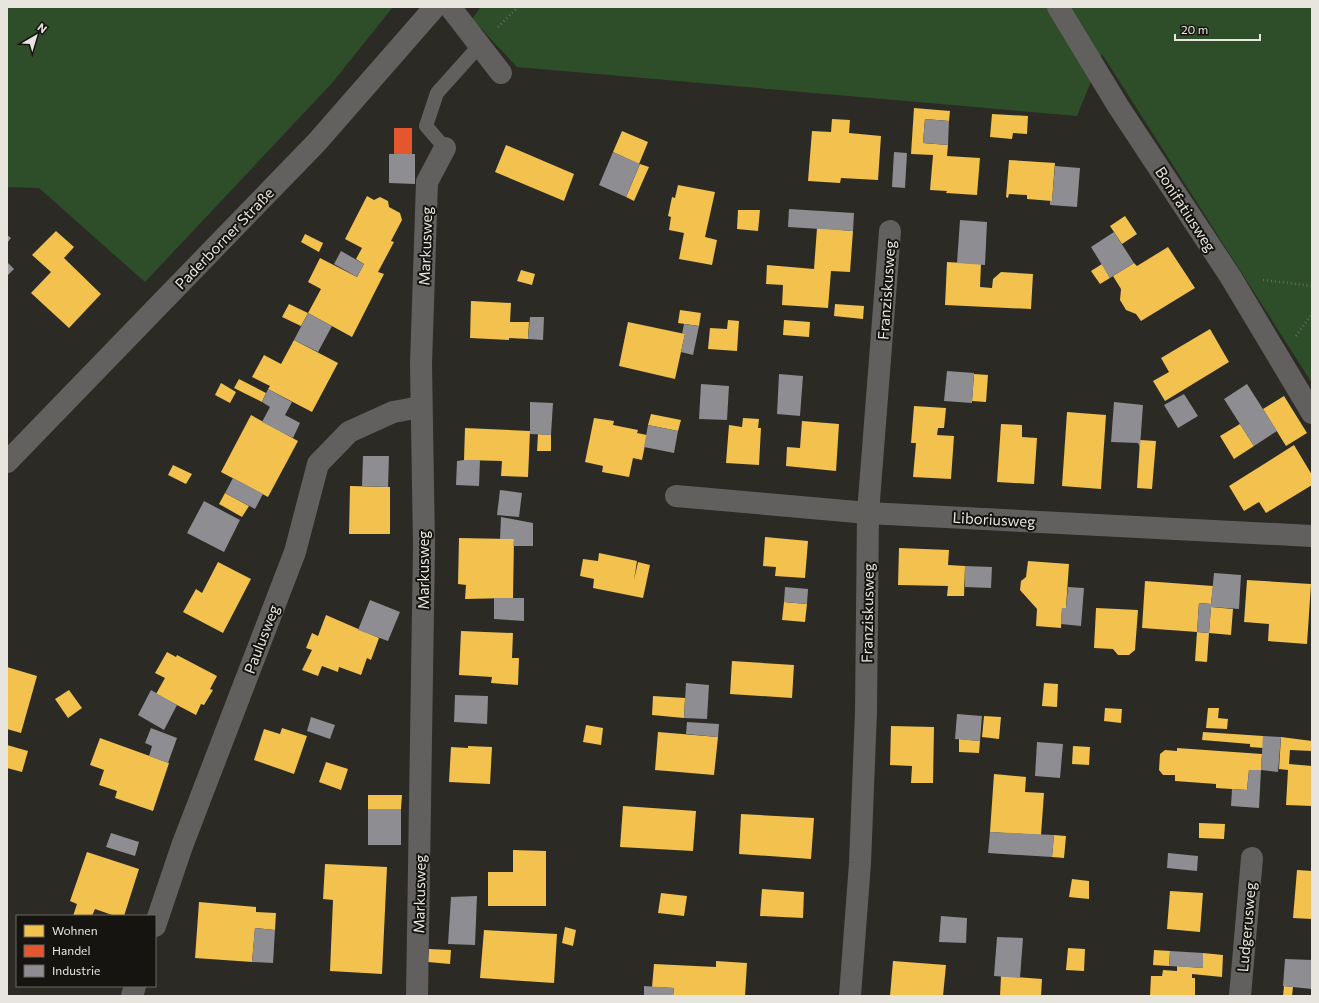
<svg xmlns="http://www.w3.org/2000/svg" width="1319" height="1003" font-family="Commissioner,sans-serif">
	<rect width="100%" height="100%" fill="#2c2a25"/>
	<g fill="#2e4e29">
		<path d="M 7,7 L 393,7 L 332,83 L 145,282 L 39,188 L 7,187 Z"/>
		<path d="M 481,7 L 1312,7 L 1312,383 L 1102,54 L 1077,116 L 517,67 L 472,19 Z"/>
	</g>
	<g fill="#f2c14e">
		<path d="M 914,108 L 950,111 L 949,121 L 925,119 L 923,143 L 948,145 L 947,156 L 980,158 L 977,195 L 946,193 L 947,191 L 930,190 L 933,155 L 911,154 Z"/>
		<path d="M 992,114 L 1028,116 L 1027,134 L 1013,133 L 1012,139 L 990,137 Z"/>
		<path d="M 832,119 L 850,120 L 849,133 L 881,136 L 878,180 L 841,178 L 840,183 L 808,181 L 812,131 L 831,132 Z"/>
		<path d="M 622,131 L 648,142 L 639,164 L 613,152 Z"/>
		<path d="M 506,145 L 574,174 L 564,201 L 495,172 Z"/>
		<path d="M 1009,160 L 1055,163 L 1052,201 L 1027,199 L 1027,195 L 1009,194 L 1008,198 L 1006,197 Z"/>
		<path d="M 640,164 L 649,167 L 634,201 L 626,197 Z"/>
		<path d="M 678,185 L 715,192 L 705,237 L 717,240 L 712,265 L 679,259 L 684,233 L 669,230 L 671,217 L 668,216 L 672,197 L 675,198 Z"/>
		<path d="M 367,196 L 374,200 L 380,197 L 388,201 L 389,207 L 400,213 L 402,220 L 391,241 L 394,242 L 378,272 L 384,274 L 352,337 L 308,313 L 301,326 L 282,317 L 289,304 L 308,313 L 321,289 L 308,282 L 320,258 L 357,277 L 364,264 L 356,259 L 362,248 L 345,239 Z"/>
		<path d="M 738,210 L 760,210 L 758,231 L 737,229 Z"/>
		<path d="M 1125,216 L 1137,234 L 1122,244 L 1110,226 Z"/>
		<path d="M 817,228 L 853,231 L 850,272 L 831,271 L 828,308 L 782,305 L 783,285 L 766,284 L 767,265 L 814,269 Z"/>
		<path d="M 56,231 L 74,247 L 64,258 L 101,294 L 69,328 L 31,293 L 51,272 L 32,255 Z"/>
		<path d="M 305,234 L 323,243 L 319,252 L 301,242 Z"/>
		<path d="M 1168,247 L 1195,288 L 1141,321 L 1136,314 L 1126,310 L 1120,300 L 1121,289 L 1113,276 L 1134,263 L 1137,266 Z"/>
		<path d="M 947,262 L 981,264 L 980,287 L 992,288 L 993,279 L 1001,272 L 1033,274 L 1031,309 L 945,305 Z"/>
		<path d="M 1102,264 L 1110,278 L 1100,284 L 1091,271 Z"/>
		<path d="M 521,270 L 535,274 L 532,285 L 517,281 Z"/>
		<path d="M 471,301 L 511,303 L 510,322 L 529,322 L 528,339 L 509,338 L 509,340 L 470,338 Z"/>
		<path d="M 835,304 L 864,306 L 863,319 L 834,316 Z"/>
		<path d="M 680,310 L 701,313 L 699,326 L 678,323 Z"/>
		<path d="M 728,320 L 739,321 L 737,351 L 708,349 L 710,328 L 727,329 Z"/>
		<path d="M 784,320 L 810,322 L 809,337 L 783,335 Z"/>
		<path d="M 628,322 L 685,334 L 675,379 L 619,366 Z"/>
		<path d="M 1210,329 L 1229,362 L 1165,401 L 1153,381 L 1169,372 L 1161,358 Z"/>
		<path d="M 294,340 L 338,363 L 312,412 L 268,389 L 270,386 L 252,377 L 264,355 L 281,364 Z"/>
		<path d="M 974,374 L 988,375 L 986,402 L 972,401 Z"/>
		<path d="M 239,379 L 266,393 L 262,402 L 234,388 Z"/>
		<path d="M 221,383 L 236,392 L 230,403 L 215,395 Z"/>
		<path d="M 1284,396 L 1307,433 L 1286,446 L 1263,409 Z"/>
		<path d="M 914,406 L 946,408 L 944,428 L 938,428 L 937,435 L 954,436 L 951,479 L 913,477 L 916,443 L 911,443 Z"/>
		<path d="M 1067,412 L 1106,415 L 1101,489 L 1062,486 Z"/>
		<path d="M 651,414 L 681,420 L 678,431 L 648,425 Z"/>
		<path d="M 251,415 L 298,441 L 268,497 L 221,472 Z"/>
		<path d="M 594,418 L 614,421 L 613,425 L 638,430 L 637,433 L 647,435 L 642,460 L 633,458 L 629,477 L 602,472 L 603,466 L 585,462 Z"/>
		<path d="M 743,418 L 759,419 L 758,428 L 761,428 L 759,465 L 726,463 L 729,425 L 742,427 Z"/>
		<path d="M 802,421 L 839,424 L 836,471 L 786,466 L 787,447 L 800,448 Z"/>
		<path d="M 1001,424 L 1022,425 L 1022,437 L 1037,438 L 1034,484 L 997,482 Z"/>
		<path d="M 1240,424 L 1254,446 L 1234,459 L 1220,436 Z"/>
		<path d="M 465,428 L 530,431 L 528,477 L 501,476 L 502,461 L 464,460 Z"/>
		<path d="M 538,434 L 551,435 L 551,451 L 537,451 Z"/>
		<path d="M 1140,440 L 1156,441 L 1152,489 L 1137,488 Z"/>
		<path d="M 1294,445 L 1312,475 L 1312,485 L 1266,513 L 1259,502 L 1244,511 L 1229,486 Z"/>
		<path d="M 173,465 L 192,474 L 186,484 L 168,475 Z"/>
		<path d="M 350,486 L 390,487 L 390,534 L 349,534 Z"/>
		<path d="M 225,493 L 249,506 L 242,517 L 219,504 Z"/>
		<path d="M 765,537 L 808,541 L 805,578 L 775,576 L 776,567 L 763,566 Z"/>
		<path d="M 459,538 L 514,539 L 513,598 L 465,599 L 466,585 L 458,584 Z"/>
		<path d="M 899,548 L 949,550 L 948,565 L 965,566 L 964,596 L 947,596 L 948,586 L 898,585 Z"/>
		<path d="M 599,553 L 637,561 L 634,580 L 638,562 L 650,565 L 643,598 L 593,588 L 594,579 L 580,576 L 583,559 L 598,561 Z"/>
		<path d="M 1028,561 L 1069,564 L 1066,608 L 1062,608 L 1061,628 L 1036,626 L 1037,609 L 1020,590 L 1021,581 L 1026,577 Z"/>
		<path d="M 218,562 L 251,579 L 223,633 L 183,612 L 196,589 L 202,593 Z"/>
		<path d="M 1247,580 L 1311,584 L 1307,644 L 1268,641 L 1269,624 L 1244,622 Z"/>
		<path d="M 1145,581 L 1213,586 L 1211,604 L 1199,603 L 1197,632 L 1209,633 L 1211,607 L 1233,609 L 1231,635 L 1209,633 L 1207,662 L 1195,661 L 1197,632 L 1142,628 Z"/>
		<path d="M 784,602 L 807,604 L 805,622 L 782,620 Z"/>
		<path d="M 1096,608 L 1138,610 L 1135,650 L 1129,655 L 1118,655 L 1113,649 L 1094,648 Z"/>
		<path d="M 326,615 L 379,638 L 371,660 L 367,658 L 361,675 L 339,667 L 338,672 L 322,666 L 318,676 L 302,670 L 312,650 L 306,648 L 312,633 L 318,636 Z"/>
		<path d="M 461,631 L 513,633 L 512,658 L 519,658 L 518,685 L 491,683 L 492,677 L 459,675 Z"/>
		<path d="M 167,652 L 176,657 L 177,655 L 217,676 L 210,689 L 213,690 L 204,705 L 201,704 L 196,715 L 156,694 L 165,678 L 155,673 Z"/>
		<path d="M 732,661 L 794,665 L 792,698 L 730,694 Z"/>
		<path d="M 7,667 L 37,676 L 21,733 L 7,729 Z"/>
		<path d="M 1044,683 L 1058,684 L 1057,707 L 1042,706 Z"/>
		<path d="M 69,690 L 82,708 L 68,718 L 55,699 Z"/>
		<path d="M 653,696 L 685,698 L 684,718 L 652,715 Z"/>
		<path d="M 1105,708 L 1122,709 L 1121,723 L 1104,721 Z"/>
		<path d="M 1208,708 L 1219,708 L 1218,718 L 1228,719 L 1227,729 L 1206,728 Z"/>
		<path d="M 984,716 L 1001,717 L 999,739 L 982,737 Z"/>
		<path d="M 586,725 L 603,728 L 601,745 L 583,742 Z"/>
		<path d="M 891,726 L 934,727 L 933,783 L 911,783 L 912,766 L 890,765 Z"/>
		<path d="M 282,728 L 307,736 L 294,774 L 254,760 L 264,729 L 280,734 Z"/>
		<path d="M 658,732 L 718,737 L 714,775 L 655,770 Z"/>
		<path d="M 1203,732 L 1263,736 L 1263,748 L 1250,747 L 1250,744 L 1202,740 Z"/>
		<path d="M 1281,737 L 1312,741 L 1312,751 L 1290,750 L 1289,764 L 1312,766 L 1312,806 L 1286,805 L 1288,770 L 1279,769 Z"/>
		<path d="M 100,738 L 169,763 L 153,811 L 115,798 L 117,791 L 99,785 L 104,770 L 90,765 Z"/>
		<path d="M 959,739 L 980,741 L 979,753 L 959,752 Z"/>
		<path d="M 7,745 L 28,751 L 22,772 L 7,768 Z"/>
		<path d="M 468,746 L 492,747 L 490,784 L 449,782 L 451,747 L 468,748 Z"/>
		<path d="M 1073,746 L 1090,747 L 1089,765 L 1072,764 Z"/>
		<path d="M 1177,748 L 1262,754 L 1261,770 L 1249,770 L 1247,790 L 1216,788 L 1216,784 L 1175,781 L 1175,775 L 1163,775 L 1159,770 L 1160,754 L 1165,750 L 1177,751 Z"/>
		<path d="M 326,762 L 348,769 L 341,790 L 319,782 Z"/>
		<path d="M 994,774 L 1026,777 L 1025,792 L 1044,793 L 1041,835 L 990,832 Z"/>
		<path d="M 368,795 L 402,795 L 401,809 L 368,809 Z"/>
		<path d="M 623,806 L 696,811 L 693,851 L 620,847 Z"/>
		<path d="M 741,814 L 814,818 L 811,859 L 739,854 Z"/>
		<path d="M 1199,823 L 1225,824 L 1224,839 L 1199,838 Z"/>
		<path d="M 1054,835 L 1066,836 L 1064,858 L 1052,857 Z"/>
		<path d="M 513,850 L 546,851 L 546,906 L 488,906 L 488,872 L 513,872 Z"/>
		<path d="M 87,852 L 139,869 L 124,916 L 115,916 L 95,909 L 92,916 L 73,916 L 77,904 L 70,901 Z"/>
		<path d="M 325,864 L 387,867 L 382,974 L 330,971 L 333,900 L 323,899 Z"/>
		<path d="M 1297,870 L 1312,871 L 1312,919 L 1293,918 Z"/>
		<path d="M 1072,879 L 1089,881 L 1089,899 L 1069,897 Z"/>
		<path d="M 762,889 L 804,892 L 803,918 L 760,916 Z"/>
		<path d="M 1170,891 L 1203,893 L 1200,932 L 1167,929 Z"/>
		<path d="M 661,893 L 687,896 L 684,916 L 658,913 Z"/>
		<path d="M 199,902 L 256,907 L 256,912 L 276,913 L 275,930 L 255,928 L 252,962 L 195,958 Z"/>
		<path d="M 565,927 L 576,930 L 573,946 L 562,943 Z"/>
		<path d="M 484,930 L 557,934 L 554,983 L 480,978 Z"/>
		<path d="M 1068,948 L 1085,949 L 1084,971 L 1066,970 Z"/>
		<path d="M 429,949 L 451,950 L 450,964 L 428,962 Z"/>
		<path d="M 1154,950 L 1170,951 L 1169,966 L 1153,965 Z"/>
		<path d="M 1203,953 L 1223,955 L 1222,977 L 1192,974 L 1192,978 L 1195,978 L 1195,996 L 1150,996 L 1151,976 L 1162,976 L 1163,970 L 1177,971 L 1177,966 L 1203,968 Z"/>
		<path d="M 716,961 L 747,963 L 745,996 L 673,996 L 674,988 L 652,987 L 654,964 L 716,967 Z"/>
		<path d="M 893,961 L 946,965 L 943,996 L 890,996 Z"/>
		<path d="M 1001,976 L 1042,979 L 1041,996 L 1000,996 Z"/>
		<path d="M 1284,986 L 1293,987 L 1292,996 L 1283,996 Z"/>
	</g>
	<rect fill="#e4572e" x="394" y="128" width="18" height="26"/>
	<g fill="#8d8d92">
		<path d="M 925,119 L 949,121 L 948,145 L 923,143 Z"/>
		<path d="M 613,152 L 640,164 L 626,197 L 599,185 Z"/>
		<path d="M 894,152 L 907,153 L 905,188 L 892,187 Z"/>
		<path d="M 389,154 L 415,154 L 415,184 L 389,183 Z"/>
		<path d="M 1055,166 L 1080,168 L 1077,207 L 1050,205 L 1050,201 L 1052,201 Z"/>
		<path d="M 789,209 L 854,213 L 853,231 L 788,227 Z"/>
		<path d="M 960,220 L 987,222 L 985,265 L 957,263 Z"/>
		<path d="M 1114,232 L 1134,263 L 1110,278 L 1091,247 Z"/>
		<path d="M 7,235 L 11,238 L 7,243 Z"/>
		<path d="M 341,251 L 364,264 L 357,277 L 334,264 Z"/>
		<path d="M 7,262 L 14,269 L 7,276 Z"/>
		<path d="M 308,313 L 332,326 L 318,352 L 294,340 Z"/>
		<path d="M 530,317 L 544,317 L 543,340 L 528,339 Z"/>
		<path d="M 684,324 L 699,326 L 693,355 L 681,352 L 685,334 L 682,334 Z"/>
		<path d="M 947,371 L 974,373 L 972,403 L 944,401 Z"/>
		<path d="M 779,374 L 803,376 L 800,416 L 777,414 Z"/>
		<path d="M 701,384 L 729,386 L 727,420 L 699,419 Z"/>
		<path d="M 1247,384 L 1277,431 L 1254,446 L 1224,399 Z"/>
		<path d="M 268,389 L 292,402 L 285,415 L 300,423 L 293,438 L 262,422 L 270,407 L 262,402 Z"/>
		<path d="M 1184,394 L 1198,416 L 1178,428 L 1164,405 Z"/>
		<path d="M 530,402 L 553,403 L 551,435 L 530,434 Z"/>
		<path d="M 1114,402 L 1143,405 L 1140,447 L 1138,443 L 1111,442 Z"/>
		<path d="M 648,425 L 678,431 L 674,453 L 644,447 Z"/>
		<path d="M 363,456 L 389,456 L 388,487 L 362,486 Z"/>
		<path d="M 464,460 L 480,460 L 479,486 L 456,485 L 457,461 Z"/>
		<path d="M 233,478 L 263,494 L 255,509 L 225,493 Z"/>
		<path d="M 500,490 L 522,493 L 519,517 L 497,515 Z"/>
		<path d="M 204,501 L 240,520 L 224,552 L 187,533 Z"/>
		<path d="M 501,517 L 533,523 L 533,546 L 513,546 L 514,539 L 500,539 Z"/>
		<path d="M 965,566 L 992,567 L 991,588 L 965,587 Z"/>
		<path d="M 1214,573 L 1241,575 L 1239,609 L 1211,607 L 1209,633 L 1197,632 L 1199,603 L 1211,604 Z"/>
		<path d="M 785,587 L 808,589 L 807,604 L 784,602 Z"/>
		<path d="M 1068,587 L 1084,588 L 1081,626 L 1061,624 L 1062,608 L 1066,608 Z"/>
		<path d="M 494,598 L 524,598 L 524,621 L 494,619 Z"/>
		<path d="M 370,600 L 400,612 L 388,641 L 358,630 Z"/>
		<path d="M 686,683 L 709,685 L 707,719 L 684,718 Z"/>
		<path d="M 151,690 L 177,705 L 164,730 L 138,715 Z"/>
		<path d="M 455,695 L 488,696 L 487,724 L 454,722 Z"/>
		<path d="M 957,714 L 982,716 L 980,741 L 955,739 Z"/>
		<path d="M 311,717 L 335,725 L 330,739 L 307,731 Z"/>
		<path d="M 687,722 L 719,724 L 718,737 L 686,734 Z"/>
		<path d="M 151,728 L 177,738 L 168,763 L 149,756 L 152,746 L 145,743 Z"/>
		<path d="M 1263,736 L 1281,737 L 1278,772 L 1261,770 Z"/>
		<path d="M 1037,742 L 1063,744 L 1060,778 L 1035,776 Z"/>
		<path d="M 1249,770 L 1261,770 L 1259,808 L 1231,806 L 1232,789 L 1247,790 Z"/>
		<rect x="368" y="809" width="33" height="36"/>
		<path d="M 990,832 L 1054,835 L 1052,857 L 988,853 Z"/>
		<path d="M 111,833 L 139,842 L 135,856 L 106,847 Z"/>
		<path d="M 1168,853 L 1198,856 L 1197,871 L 1167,868 Z"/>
		<path d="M 477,896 L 475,945 L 448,944 L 451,897 Z"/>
		<path d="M 941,916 L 967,918 L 966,943 L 939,942 Z"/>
		<path d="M 255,928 L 275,930 L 273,963 L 252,962 Z"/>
		<path d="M 997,937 L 1023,938 L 1020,978 L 994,976 Z"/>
		<path d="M 1170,951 L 1203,953 L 1203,968 L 1169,966 Z"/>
		<path d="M 1285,959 L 1312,960 L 1312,989 L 1283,986 Z"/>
		<path d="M 644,986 L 674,988 L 673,996 L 644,996 Z"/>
	</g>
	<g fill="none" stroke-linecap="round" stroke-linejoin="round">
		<g stroke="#686664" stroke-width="2.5" stroke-dasharray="1 3" stroke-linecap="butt">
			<path d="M 498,27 L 518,7"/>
			<path d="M 1263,280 L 1312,286"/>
			<path d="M 1296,336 L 1312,314"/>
		</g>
		<path stroke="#62605e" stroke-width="14" d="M 445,148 L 426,126 L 437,93 L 480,45"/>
		<g stroke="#62605e" stroke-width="22">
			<path d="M 450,7 L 501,73"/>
			<path d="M 1058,7 L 1118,106 L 1230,276 L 1312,413"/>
			<path d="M 676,496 L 868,513 L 1312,536"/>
			<path d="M 155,926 L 182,846 L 295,552 L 318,464 L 349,432 L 393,412 L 421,407"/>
			<path d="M 132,996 L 135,986"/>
			<path d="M 417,996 L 424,546 L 421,364 L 427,182 L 445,148"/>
			<path d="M 850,996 L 860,863 L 866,712 L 868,513 L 890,231"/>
			<path d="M 1240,996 L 1252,858"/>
		</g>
		<path stroke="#636160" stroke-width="22" d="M 7,462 L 317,142 L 435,7"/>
	</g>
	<g text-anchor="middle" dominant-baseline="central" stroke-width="4" stroke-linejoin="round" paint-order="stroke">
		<g font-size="15" fill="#e8e5df" stroke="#161410">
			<text transform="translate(1186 209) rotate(57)">Bonifatiusweg</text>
			<text transform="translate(224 238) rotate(-46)">Paderborner Straße</text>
			<text transform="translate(425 246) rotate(-88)">Markusweg</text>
			<text transform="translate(886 290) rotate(-86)">Franziskusweg</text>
			<text transform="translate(994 519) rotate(3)">Liboriusweg</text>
			<text transform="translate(423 570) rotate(-90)">Markusweg</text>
			<text transform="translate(867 613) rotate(-89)">Franziskusweg</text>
			<text transform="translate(261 639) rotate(-69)">Paulusweg</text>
			<text transform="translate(419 894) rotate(-89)">Markusweg</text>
			<text transform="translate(1246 927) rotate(-85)">Ludgerusweg</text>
		</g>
	</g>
	<rect width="1319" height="1003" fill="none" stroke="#e8e5df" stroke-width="16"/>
	<rect x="16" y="915" width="140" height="72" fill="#161410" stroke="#6a6863"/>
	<rect x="24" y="925" width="20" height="12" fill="#f2c14e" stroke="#6a6863"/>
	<text x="52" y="935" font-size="12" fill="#e8e5df">Wohnen</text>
	<rect x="24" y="945" width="20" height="12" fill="#e4572e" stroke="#6a6863"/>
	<text x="52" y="955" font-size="12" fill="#e8e5df">Handel</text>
	<rect x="24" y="965" width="20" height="12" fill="#8d8d92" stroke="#6a6863"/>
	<text x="52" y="975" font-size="12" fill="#e8e5df">Industrie</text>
	<g transform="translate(36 36) rotate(38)" stroke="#161410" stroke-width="3" paint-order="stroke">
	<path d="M0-3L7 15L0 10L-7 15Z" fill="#e8e5df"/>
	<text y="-6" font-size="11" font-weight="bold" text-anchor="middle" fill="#e8e5df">N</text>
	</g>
	<path d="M1175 34v6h85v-6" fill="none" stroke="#e8e5df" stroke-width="2"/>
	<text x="1181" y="34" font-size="12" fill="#e8e5df" stroke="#161410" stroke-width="3" paint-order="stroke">20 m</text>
</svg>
